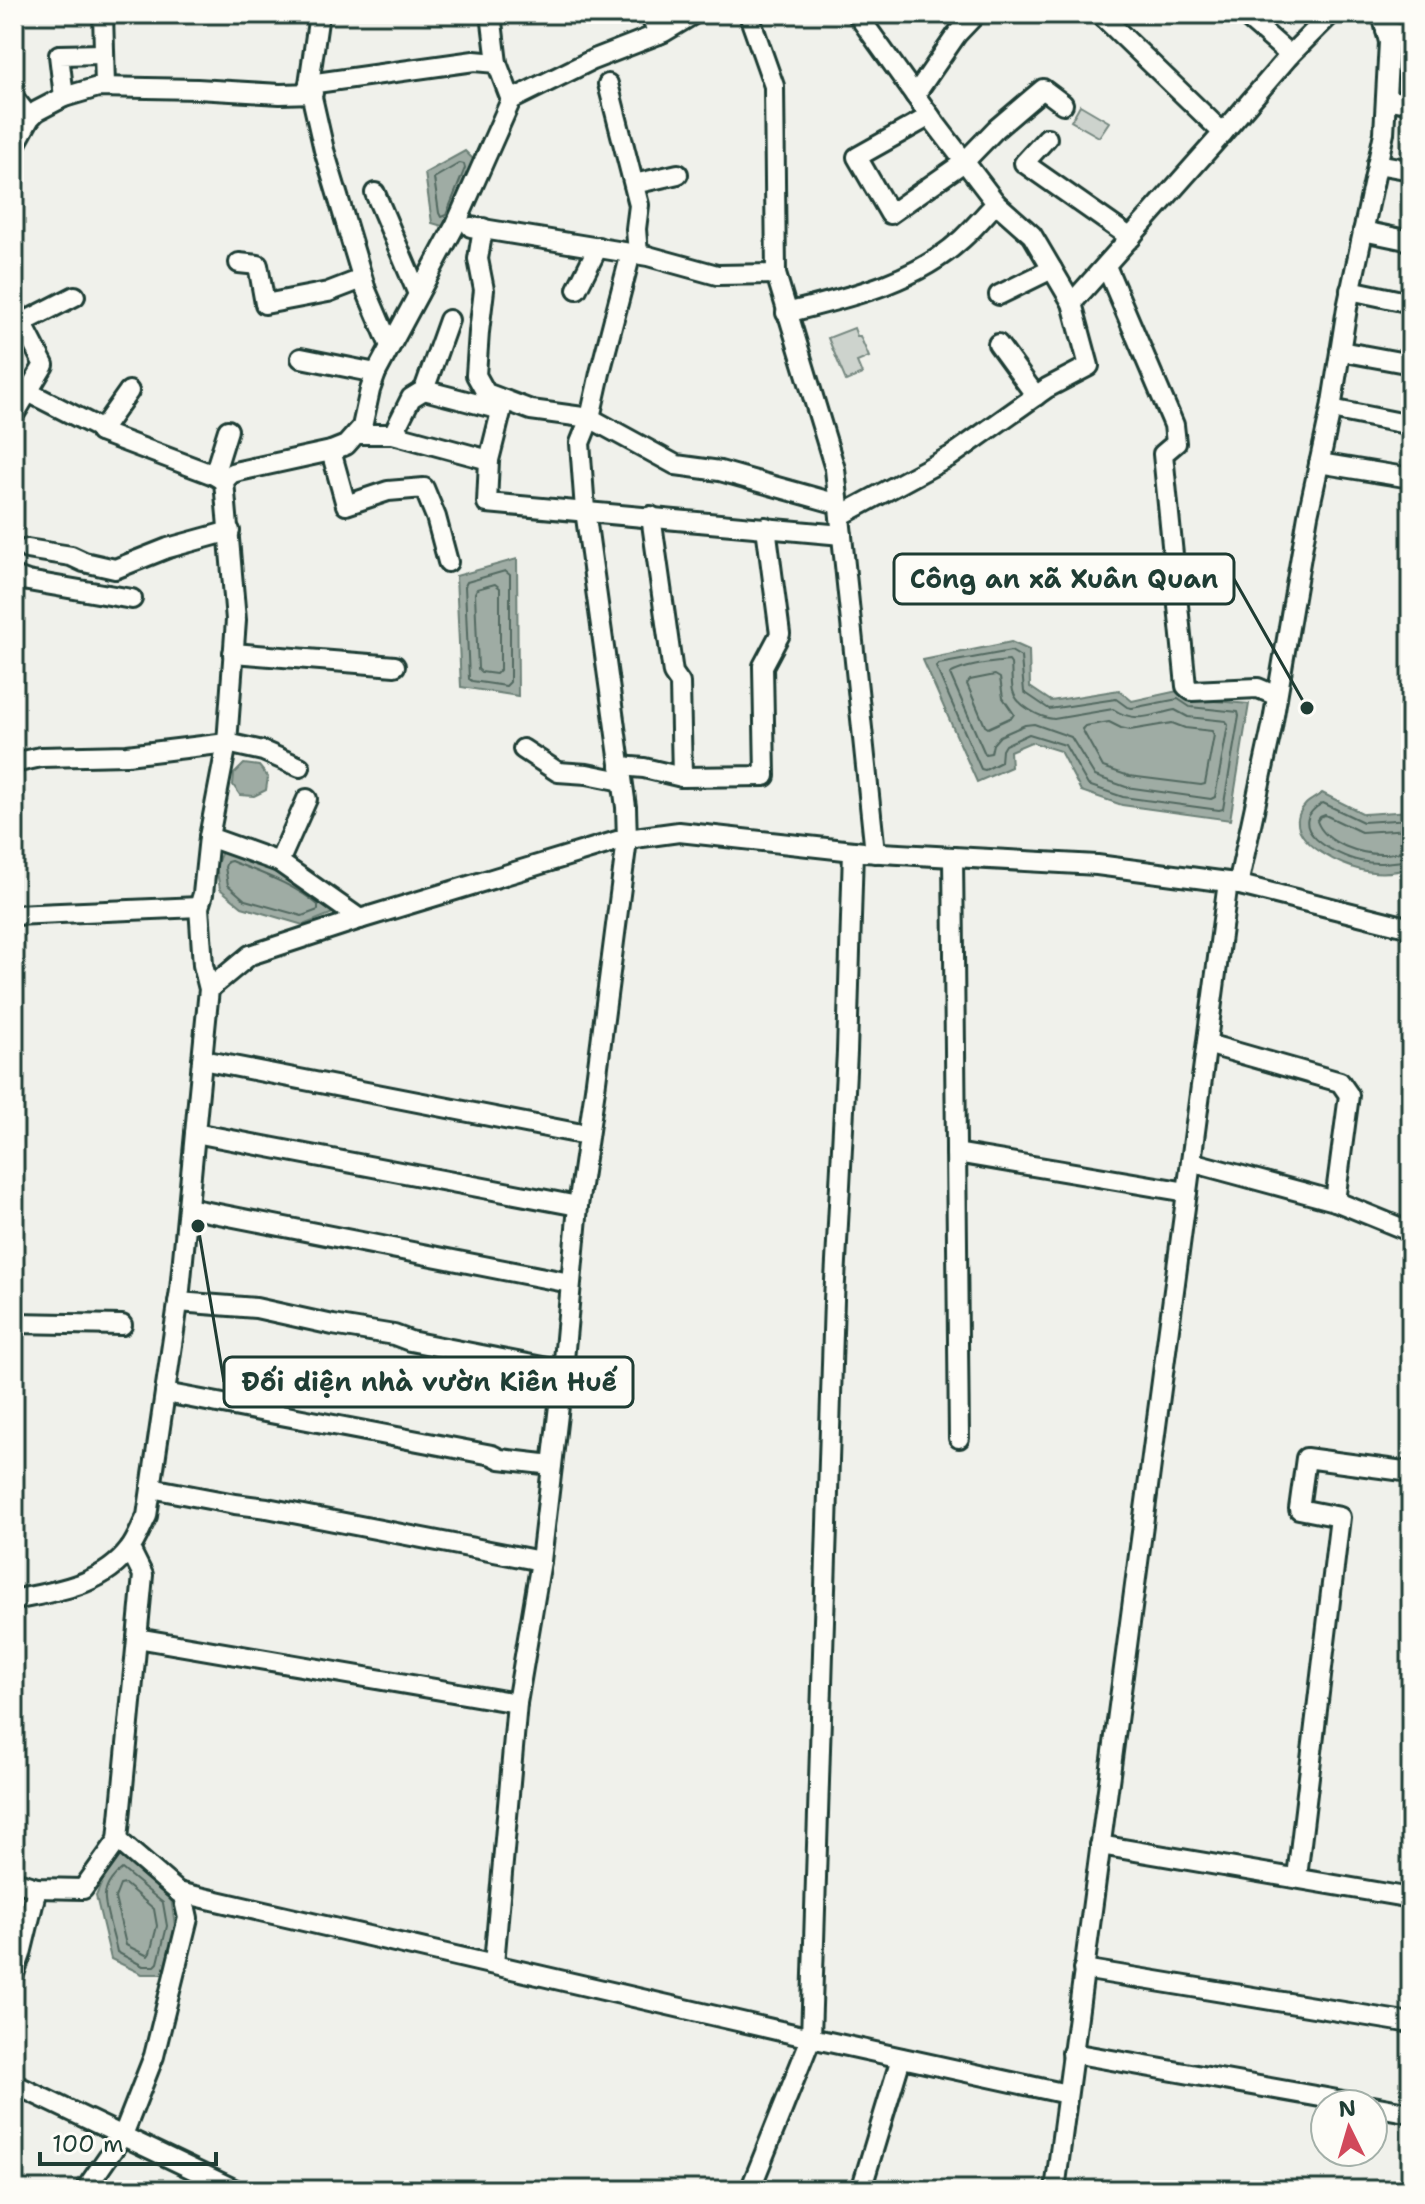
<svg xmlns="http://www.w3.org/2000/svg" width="1425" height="2204" font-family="'Shantell Sans',sans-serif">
	<rect width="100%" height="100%" fill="#f0f1eb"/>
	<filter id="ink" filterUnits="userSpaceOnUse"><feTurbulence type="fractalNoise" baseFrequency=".0125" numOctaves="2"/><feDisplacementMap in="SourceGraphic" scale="16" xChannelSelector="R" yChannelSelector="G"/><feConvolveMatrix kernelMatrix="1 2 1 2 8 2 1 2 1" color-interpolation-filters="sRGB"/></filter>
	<g filter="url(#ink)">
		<g fill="#cdd3cd" stroke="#768880" stroke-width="2">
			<path d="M 1080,105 L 1109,122 L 1099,137 L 1071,121 Z"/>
			<path d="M 854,328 L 857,336 L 860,336 L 869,357 L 857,362 L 862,374 L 846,381 L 828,338 Z"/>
		</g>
		<g fill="#9faca4" stroke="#6c8077" stroke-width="2">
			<path d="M 465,151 L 476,162 L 449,228 L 432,223 L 425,173 Z"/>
			<path d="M 517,559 L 518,696 L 461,687 L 456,576 Z"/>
			<path d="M 1011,642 L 1029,650 L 1030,687 L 1051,701 L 1119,690 L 1132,701 L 1182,690 L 1192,699 L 1249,704 L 1230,820 L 1122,805 L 1081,791 L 1060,751 L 1031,742 L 1010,751 L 1011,767 L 977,782 L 923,660 Z"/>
			<path d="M 244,764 L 259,766 L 268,777 L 266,790 L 254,796 L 240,795 L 233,785 L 234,774 Z"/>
			<path d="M 1322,793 L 1364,814 L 1411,811 L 1411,867 C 1393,874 1373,874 1354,868 C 1332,861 1277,834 1306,804 C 1310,800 1317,797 1322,793 Z"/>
			<path d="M 223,849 L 289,877 L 338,911 L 303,925 L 242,907 L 220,889 L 216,866 Z"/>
			<path d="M 119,1855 L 171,1898 L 175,1926 L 163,1974 L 142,1974 L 111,1959 L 96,1896 L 104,1877 Z"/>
		</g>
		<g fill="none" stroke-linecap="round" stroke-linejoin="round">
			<g stroke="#526961" stroke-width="2">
				<path d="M 460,163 L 464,164 L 465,168 L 446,215 L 441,217 L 439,213 L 434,178 Z"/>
				<path d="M 505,571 L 510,575 L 510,682 L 506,686 L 472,681 L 469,679 L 465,586 L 467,582 Z"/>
				<path d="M 495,584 L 500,588 L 500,670 L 496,674 L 481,672 L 478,669 L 475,593 L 477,589 Z"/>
				<path d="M 1011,651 L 1021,657 L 1024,692 L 1049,709 L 1116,699 L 1127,707 L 1132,708 L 1178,699 L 1190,707 L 1238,712 L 1239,716 L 1223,809 L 1219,810 L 1123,797 L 1088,785 L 1065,745 L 1029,734 L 1005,745 L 1002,750 L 1001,762 L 985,770 L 981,769 L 936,667 L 939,664 Z"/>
				<path d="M 1009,661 L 1011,664 C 1012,673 1011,683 1013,691 C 1016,705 1040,718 1054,719 L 1113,709 C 1136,724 1150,715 1175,710 L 1188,717 L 1226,721 L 1228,725 L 1215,797 L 1211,799 L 1126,787 L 1095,776 L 1071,737 L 1034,724 L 1025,725 L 1000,736 L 993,744 L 991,753 L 985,754 L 950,674 C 965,665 991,663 1009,661 Z"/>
				<path d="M 995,675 L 1000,678 L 1003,698 L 1014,714 L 1012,717 L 988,728 L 985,726 L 967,684 L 970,680 Z"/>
				<path d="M 1109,722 L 1121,728 L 1130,730 L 1172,723 L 1185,728 L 1212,731 L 1214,735 L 1205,784 L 1201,785 L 1129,776 L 1103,767 L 1082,729 L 1085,726 Z"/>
				<path d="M 1411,819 L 1363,822 L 1323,803 C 1280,827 1336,856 1360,861 C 1379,865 1393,862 1411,860"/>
				<path d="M 1411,829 L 1361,832 L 1325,815 L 1320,817 L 1317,821 C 1325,844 1362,855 1385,854 C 1394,854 1402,851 1411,850"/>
				<path d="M 231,861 C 260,873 294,884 318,905 L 318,910 L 302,916 L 245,900 L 228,885 L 225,867 L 227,862 Z"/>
				<path d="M 122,1869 L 163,1903 L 167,1926 L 158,1963 L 155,1966 L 143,1966 L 117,1952 C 115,1940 103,1905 105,1895 C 106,1885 115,1874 122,1869 Z"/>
				<path d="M 125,1884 L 154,1909 L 157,1926 L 150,1953 L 148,1956 L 126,1945 L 115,1898 L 120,1885 Z"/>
			</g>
			<g stroke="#1f3d34" stroke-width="24">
				<g id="minor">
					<path d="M 103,14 L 105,86"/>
					<path d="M 319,14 L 309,84 L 324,150 L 366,290 L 390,346"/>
					<path d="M 491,14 L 497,63"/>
					<path d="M 649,14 L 659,34"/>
					<path d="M 1243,14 L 1290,55"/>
					<path d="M 751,21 L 774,86 L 776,274 L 835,469 L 875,853"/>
					<path d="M 1386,31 L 1411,36"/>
					<path d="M 309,84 L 474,61 L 497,63 L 511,100"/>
					<path d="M 608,84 L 639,205 L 636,229 L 638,254"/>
					<path d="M 915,95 L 957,34 L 976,14"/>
					<path d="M 64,97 L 59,55 L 103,54"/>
					<path d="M 14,98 L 30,118"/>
					<path d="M 1386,99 L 1411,104"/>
					<path d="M 930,116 L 857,157 L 890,214 L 964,162 L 996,129 L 1043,89 L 1063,104"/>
					<path d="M 1223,133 L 1290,55 L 1331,14"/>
					<path d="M 1047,138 L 1024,163 L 1131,238"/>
					<path d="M 14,147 L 30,118 L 37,111 L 64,97 L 98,87 L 197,89 L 280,94 L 313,93"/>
					<path d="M 1377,164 L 1411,170"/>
					<path d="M 634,184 L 678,174"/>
					<path d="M 375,193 L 418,294"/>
					<path d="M 471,227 L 648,256 L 717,275 L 776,274"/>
					<path d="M 483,228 L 478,259 L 484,290 L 479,332 L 476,375 L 486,393 L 531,410 L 590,418 L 676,465 L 720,471 L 838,504"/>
					<path d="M 1363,231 L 1411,241"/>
					<path d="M 239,263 L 258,265 L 265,304 L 328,292 L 362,279"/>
					<path d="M 1106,266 L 1174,425 L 1176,443 L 1163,454 L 1186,686 L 1192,691 L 1258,688 L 1277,696"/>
					<path d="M 577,289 L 598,247"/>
					<path d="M 1350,290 L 1411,303"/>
					<path d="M 999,295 L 1052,269"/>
					<path d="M 1072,303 L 1223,133 L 1100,14"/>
					<path d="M 14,307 L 44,365 L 14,415"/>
					<path d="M 786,313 C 846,298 915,283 962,239 C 974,228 985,215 996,203 L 935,123 L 857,14"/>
					<path d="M 22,323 L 75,296"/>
					<path d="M 998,344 L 1036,396"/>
					<path d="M 1340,351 L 1411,364"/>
					<path d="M 301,358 L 376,373"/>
					<path d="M 14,381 L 28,392 L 99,428 L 100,432 L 214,475 L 224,481"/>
					<path d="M 424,390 L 501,410"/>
					<path d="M 504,400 L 489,460 L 487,503 L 842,535"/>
					<path d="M 1331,409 L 1411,425"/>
					<path d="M 100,432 L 129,391"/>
					<path d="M 356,434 L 393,434 L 489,460"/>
					<path d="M 393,434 L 411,398 L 424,390 L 449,320"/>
					<path d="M 331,451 L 346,505 L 388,491 L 424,488 L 436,517 L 448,562"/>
					<path d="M 1319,463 L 1411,478"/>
					<path d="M 214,475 L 228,430"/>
					<path d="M 651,516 L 673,673 L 680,683 L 682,777"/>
					<path d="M 840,516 L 951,456 L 1047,388 L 1089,366 L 1072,303 L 1032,235 L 996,203"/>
					<path d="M 27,549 L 71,556 L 84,562 L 115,569 L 168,548 L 230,531"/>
					<path d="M 14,576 L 28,581 L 132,599"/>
					<path d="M 233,653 L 395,666"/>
					<path d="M 523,749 L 558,772 L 587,774 L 622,781"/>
					<path d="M 14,763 L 41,757 L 127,755 L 227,743 L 263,751 L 300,767"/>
					<path d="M 620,766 L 644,768 L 682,777 L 765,776 L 763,666 L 780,634 L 766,527"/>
					<path d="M 953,857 L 959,1438"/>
					<path d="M 279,862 L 307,799"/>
					<path d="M 1238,885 L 1272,727 L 1308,515 L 1331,409 L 1347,308 L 1384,133 L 1389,42 L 1382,14"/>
					<path d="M 14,915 L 199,907"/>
					<path d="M 360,919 L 279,862 L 209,837 L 227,743 L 236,620 L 224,481 L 232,473 L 239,471 L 331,451 L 346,445 L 362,427 L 370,390 L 376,373 L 456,224 L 511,100 L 592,60 L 664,32 L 694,14"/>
					<path d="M 209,989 L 250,955 L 360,919 L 620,840 L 679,832 L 863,852 L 1097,865 L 1228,882 L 1411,928"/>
					<path d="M 1207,1044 L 1340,1082 L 1349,1095 L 1335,1201"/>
					<path d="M 202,1060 L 587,1135"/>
					<path d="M 195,1133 L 578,1206"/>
					<path d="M 956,1153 L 1187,1192"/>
					<path d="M 1191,1162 L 1335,1201 L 1411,1232"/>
					<path d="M 188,1208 L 570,1283"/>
					<path d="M 178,1302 L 256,1308 L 333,1325 L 394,1335 L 410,1341 L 563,1371"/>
					<path d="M 14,1323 L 122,1325"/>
					<path d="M 165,1393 L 492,1455 L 500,1459 L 552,1465"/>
					<path d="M 151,1488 L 235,1504 L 267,1508 L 541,1561"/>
					<path d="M 14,1600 C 55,1591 102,1586 129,1550 C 137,1540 141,1527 147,1516 L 180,1290 L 202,1060 L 209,989 L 203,965 L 199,907 L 203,894 L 209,837"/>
					<path d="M 137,1638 L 517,1703"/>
					<path d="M 1100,1845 L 1411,1898"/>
					<path d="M 1297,1877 L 1340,1517 L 1299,1509 L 1306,1458 L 1411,1472"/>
					<path d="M 14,1881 L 37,1888 L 83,1889 L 118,1840 L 143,1575 L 130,1549"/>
					<path d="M 178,1892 L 811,2038 L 1067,2094"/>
					<path d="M 494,1964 L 517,1703 L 541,1561 L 563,1371 L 578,1206 L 595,1089 L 627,840 L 626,807 L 585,510 L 580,443 L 590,418 L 600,373 L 631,253"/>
					<path d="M 1083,1969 L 1411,2023"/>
					<path d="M 14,1974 L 21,1954 L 37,1888"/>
					<path d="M 1072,2053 L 1360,2104"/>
					<path d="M 14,2084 L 236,2190"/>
					<path d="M 1373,2106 L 1411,2113"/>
					<path d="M 85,2190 L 123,2135 L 154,2056 L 188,1918 L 183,1896 L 118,1840"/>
					<path d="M 750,2190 L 811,2038 L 834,1300 L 847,1052 L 853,851"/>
					<path d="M 861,2190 L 901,2058"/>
					<path d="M 1055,2190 L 1228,882"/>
				</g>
			</g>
			<use href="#minor" stroke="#fdfcf7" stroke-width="18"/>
		</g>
	</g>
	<path fill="none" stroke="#1f3d34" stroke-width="3" d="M1307 708L1234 579M198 1226L224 1382"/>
	<g fill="#1f3d34" stroke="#fdfcf7" stroke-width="3">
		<circle cx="1307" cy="708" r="8"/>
		<circle cx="198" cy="1226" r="8"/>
	</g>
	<g fill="#fdfcf7" stroke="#1f3d34" stroke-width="3">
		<rect x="894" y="554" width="340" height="50" rx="8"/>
		<rect x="224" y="1357" width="409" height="50" rx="8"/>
	</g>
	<g font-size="26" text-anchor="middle" font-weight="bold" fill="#1f3d34">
		<text x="1064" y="588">Công an xã Xuân Quan</text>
		<text x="429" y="1391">Đối diện nhà vườn Kiên Huế</text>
	</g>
	<rect width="1425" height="2204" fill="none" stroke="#fdfcf7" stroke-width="48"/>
	<rect x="24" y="24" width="1377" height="2156" fill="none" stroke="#1f3d34" stroke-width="3" filter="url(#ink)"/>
	<g transform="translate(1349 2128) rotate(355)"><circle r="38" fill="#fdfcf7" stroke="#a4b0a9" stroke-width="2"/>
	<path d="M0-6L14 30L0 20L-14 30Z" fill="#d1495b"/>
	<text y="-12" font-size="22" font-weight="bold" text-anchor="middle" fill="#1f3d34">N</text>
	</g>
	<path d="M40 2152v12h176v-12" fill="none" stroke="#1f3d34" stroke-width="4"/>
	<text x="52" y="2152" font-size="24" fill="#1f3d34" stroke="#fdfcf7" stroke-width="6" paint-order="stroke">100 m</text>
</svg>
